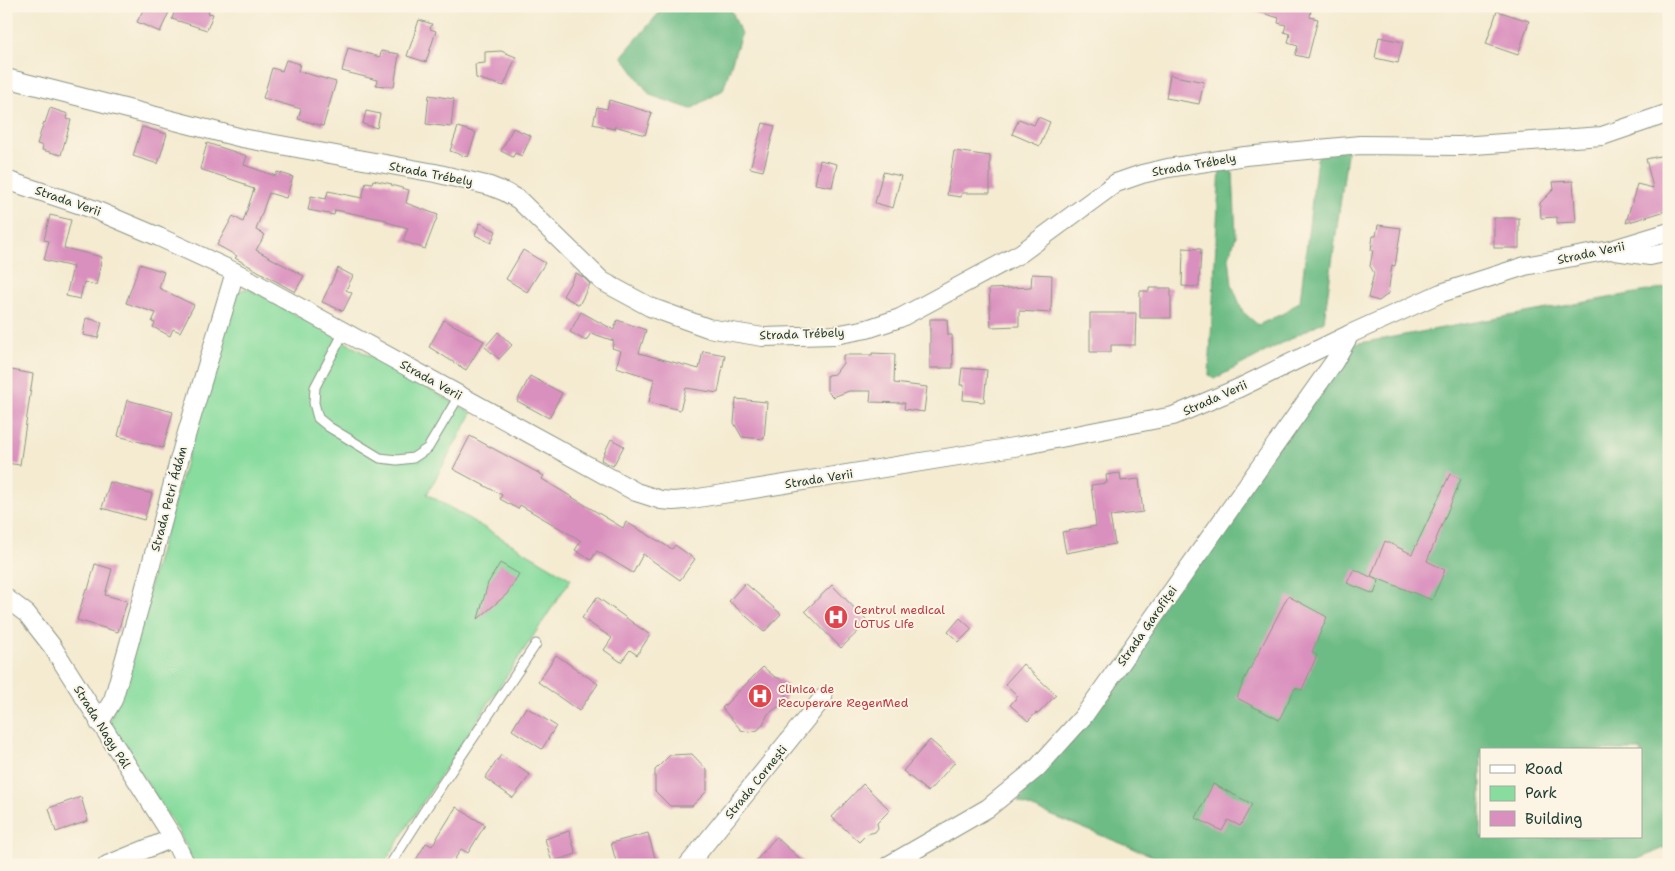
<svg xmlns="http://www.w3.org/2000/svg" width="1675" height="871" font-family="'Shantell Sans',sans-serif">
	<rect width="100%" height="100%" fill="#fcf5e5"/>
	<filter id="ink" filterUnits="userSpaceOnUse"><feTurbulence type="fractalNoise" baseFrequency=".02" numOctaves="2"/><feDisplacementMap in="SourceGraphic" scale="10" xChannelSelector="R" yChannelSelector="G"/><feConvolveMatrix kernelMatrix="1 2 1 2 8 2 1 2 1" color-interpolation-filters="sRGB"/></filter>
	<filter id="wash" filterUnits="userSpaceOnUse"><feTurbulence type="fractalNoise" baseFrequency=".0096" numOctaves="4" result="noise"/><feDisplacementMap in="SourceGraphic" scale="20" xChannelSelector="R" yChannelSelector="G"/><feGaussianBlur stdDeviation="1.12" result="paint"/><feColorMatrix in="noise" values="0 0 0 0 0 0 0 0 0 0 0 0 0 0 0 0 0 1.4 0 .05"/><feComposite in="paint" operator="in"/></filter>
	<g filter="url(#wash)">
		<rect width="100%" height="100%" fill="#f4ebd1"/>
		<path fill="#87dc9e" stroke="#538c69" d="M 248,288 L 472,413 L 427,494 L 571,579 L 419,808 L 383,865 L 195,865 L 179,832 L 109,724 L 236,292 Z"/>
		<g fill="#6dbc85" stroke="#467c5c" fill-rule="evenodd">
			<path d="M 661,6 L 730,6 L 741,34 L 723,90 L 691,109 L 650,95 L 622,56 L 659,13 Z"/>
			<path d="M 1348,147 L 1324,321 L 1214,379 L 1209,375 L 1220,167 L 1233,173 L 1236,236 L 1229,257 L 1232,285 L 1243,312 L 1258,325 L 1284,313 L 1300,301 L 1317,159 L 1322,151 Z"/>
			<path d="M 1669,287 L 1669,846 L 1624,865 L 1175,865 L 1018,802 L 1349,345 ZM 1481,750 L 1641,750 L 1641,837 L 1481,837 Z"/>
		</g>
		<g id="blocks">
			<g fill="#da90be">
				<path d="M 145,6 L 157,6 L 169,12 L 160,32 L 137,22 Z"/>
				<path d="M 176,6 L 210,6 L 208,13 L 213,14 L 207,30 L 172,19 Z"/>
				<path d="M 1253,6 L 1297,6 L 1311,10 L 1310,17 L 1318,19 L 1308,58 L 1295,55 L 1298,46 L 1288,43 L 1290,34 L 1284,32 L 1286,25 L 1278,23 L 1279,18 L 1252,10 Z"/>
				<path d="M 1497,11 L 1529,21 L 1518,55 L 1486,44 Z"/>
				<path d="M 419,20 L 432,24 L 430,29 L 436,31 L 426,62 L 407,56 Z"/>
				<path d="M 1379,37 L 1403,42 L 1398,63 L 1375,58 Z"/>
				<path d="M 348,48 L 380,57 L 381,51 L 399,54 L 394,87 L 376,85 L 377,80 L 342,71 Z"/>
				<path d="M 501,51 L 516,57 L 504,86 L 476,78 L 475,64 L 485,63 L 485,52 Z"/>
				<path d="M 286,60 L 300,64 L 298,71 L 336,82 L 323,126 L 298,119 L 301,109 L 263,98 L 272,68 L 282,71 Z"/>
				<path d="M 1170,75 L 1204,82 L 1199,104 L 1166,98 Z"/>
				<path d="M 429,95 L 454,99 L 451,127 L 426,124 Z"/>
				<path d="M 609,100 L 652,113 L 645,135 L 615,126 L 614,129 L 593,124 L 597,107 L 607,109 Z"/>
				<path d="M 50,108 L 68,114 L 67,119 L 71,120 L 61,155 L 42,150 L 43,146 L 37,144 L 44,122 L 45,123 Z"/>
				<path d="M 366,111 L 380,114 L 377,128 L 363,124 Z"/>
				<path d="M 1038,117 L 1050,122 L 1040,146 L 1012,134 L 1019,119 L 1034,125 Z"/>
				<path d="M 763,123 L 775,126 L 763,171 L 750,168 Z"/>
				<path d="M 142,127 L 167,134 L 158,164 L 133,156 Z"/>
				<path d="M 458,127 L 476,133 L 468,157 L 450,151 Z"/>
				<path d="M 513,128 L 531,136 L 522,156 L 515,153 L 513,157 L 501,151 Z"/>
				<path d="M 207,143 L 247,156 L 244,165 L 276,176 L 277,172 L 293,177 L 286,198 L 269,193 L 256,230 L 265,235 L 256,250 L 304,276 L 295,292 L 235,258 L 237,256 L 217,245 L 233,216 L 243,222 L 254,189 L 245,186 L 245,184 L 200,169 Z"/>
				<path d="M 954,151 L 990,156 L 990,193 L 962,193 L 961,197 L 947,195 Z"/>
				<path d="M 1669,154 L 1669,210 L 1626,223 L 1637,184 L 1653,188 L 1646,159 Z"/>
				<path d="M 820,160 L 837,164 L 832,187 L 815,184 Z"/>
				<path d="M 883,172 L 901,176 L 893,208 L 875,203 Z"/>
				<path d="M 373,180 L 392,184 L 391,185 L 409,190 L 406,203 L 438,215 L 425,249 L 403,241 L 408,228 L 387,222 L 387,220 L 335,210 L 334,215 L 308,210 L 311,196 L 326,199 L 328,191 L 362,198 L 366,182 L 372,183 Z"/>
				<path d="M 1573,181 L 1576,222 L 1557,223 L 1557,217 L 1541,218 L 1540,203 L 1554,189 L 1553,182 Z"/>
				<path d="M 50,215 L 71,220 L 64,248 L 102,257 L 96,285 L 84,282 L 80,299 L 66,296 L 73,267 L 44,260 L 49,241 L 44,240 Z"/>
				<rect x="1494" y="218" width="25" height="30"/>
				<path d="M 480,223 L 496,231 L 491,243 L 475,235 Z"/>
				<path d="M 1378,225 L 1401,228 L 1395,266 L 1392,265 L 1388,294 L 1379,301 L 1368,298 L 1374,273 L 1370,266 L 1373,250 L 1371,250 L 1373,236 L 1376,236 Z"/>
				<path d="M 1183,248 L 1201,249 L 1199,287 L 1182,286 Z"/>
				<path d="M 523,250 L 545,263 L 527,292 L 506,279 Z"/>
				<path d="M 140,264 L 164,272 L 159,288 L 194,305 L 180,332 L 173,329 L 170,336 L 153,327 L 155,323 L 152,322 L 156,313 L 126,303 Z"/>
				<path d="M 338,268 L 353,276 L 346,290 L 352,293 L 343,311 L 322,302 Z"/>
				<path d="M 576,273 L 583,277 L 590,284 L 579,305 L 563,296 Z"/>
				<path d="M 1032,274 L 1052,275 L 1051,313 L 1019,311 L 1019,326 L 991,327 L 989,289 L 1031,287 Z"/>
				<path d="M 1149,288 L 1171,288 L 1171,318 L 1140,318 L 1140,291 L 1149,291 Z"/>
				<path d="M 581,312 L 614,330 L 617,320 L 646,330 L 639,353 L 699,369 L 703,351 L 725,355 L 718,393 L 686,388 L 680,410 L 649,402 L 654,379 L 616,367 L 621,351 L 612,348 L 614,341 L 591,333 L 586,341 L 570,332 Z"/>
				<path d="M 1090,313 L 1136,313 L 1135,345 L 1111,345 L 1111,352 L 1090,352 Z"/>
				<path d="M 86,318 L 102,322 L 98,338 L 83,335 Z"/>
				<path d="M 930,319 L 947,319 L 948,335 L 952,335 L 953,368 L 930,368 Z"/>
				<path d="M 444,320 L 484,341 L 466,370 L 429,347 Z"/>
				<path d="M 498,332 L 512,345 L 499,359 L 485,347 Z"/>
				<path d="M 872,353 L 895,354 L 894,383 L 927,387 L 924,412 L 904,409 L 905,403 L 870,402 L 871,391 L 849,391 L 833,397 L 827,391 L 827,375 L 835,374 L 843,363 L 843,355 L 872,355 Z"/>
				<path d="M 962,368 L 987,370 L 984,402 L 963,400 L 964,385 L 960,385 Z"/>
				<path d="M 6,369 L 33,374 L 20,465 L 6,463 Z"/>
				<path d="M 530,376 L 562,393 L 549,418 L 517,401 Z"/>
				<path d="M 736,399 L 767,402 L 764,439 L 742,437 L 734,423 Z"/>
				<path d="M 127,400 L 173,412 L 163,448 L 118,436 Z"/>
				<path d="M 470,436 L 544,476 L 542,479 L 623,528 L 626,522 L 672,549 L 675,545 L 695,559 L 680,580 L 643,554 L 633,573 L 597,551 L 591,560 L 575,550 L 581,541 L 575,537 L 520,505 L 518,509 L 500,499 L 502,495 L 453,469 Z"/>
				<path d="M 611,439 L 624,446 L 613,466 L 601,460 Z"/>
				<path d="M 1120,473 L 1121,481 L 1139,479 L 1143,512 L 1110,516 L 1115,544 L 1066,553 L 1062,532 L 1096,526 L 1091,485 L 1107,483 L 1106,475 Z"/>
				<path d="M 1450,474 L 1461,479 L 1427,561 L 1445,570 L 1432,600 L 1371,576 L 1385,541 L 1412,554 Z"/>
				<path d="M 110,482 L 152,494 L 144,520 L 102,508 Z"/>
				<path d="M 500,563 L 519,574 L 507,594 L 478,619 L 488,583 Z"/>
				<path d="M 95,564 L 112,569 L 105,595 L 127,601 L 118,632 L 77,620 L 86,589 L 88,590 Z"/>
				<path d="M 1354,569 L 1379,581 L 1374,594 L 1347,583 Z"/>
				<path d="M 745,583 L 781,614 L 764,632 L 729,601 Z"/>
				<path d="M 832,585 L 868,622 L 841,648 L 805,611 Z"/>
				<path d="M 1288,596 L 1327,617 L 1312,652 L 1317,655 L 1302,690 L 1295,688 L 1279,720 L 1237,698 L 1244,680 Z"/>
				<path d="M 597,597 L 650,635 L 637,655 L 630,650 L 621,662 L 604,650 L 612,638 L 582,618 Z"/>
				<path d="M 960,618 L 972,629 L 959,642 L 948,632 Z"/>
				<path d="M 556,655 L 598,684 L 579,711 L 538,682 Z"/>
				<path d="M 1023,664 L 1056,695 L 1038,714 L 1036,713 L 1028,721 L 1010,705 L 1018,696 L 1005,684 Z"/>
				<path d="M 763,667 L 775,677 L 781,679 L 787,685 L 787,692 L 785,700 L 782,704 L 768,714 L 763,724 L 758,730 L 749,732 L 741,730 L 722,708 Z"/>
				<path d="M 526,707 L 556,726 L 542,749 L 512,730 Z"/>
				<path d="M 930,740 L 955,762 L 928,792 L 903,771 Z"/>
				<path d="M 692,754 L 707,770 L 707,791 L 692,806 L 670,806 L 655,791 L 655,770 L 670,755 Z"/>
				<path d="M 501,755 L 530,775 L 513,798 L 485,778 Z"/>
				<path d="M 863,784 L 890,810 L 877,823 L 878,828 L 875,832 L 867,834 L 859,842 L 832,817 Z"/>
				<path d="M 1213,784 L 1252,804 L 1240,826 L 1228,820 L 1222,831 L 1196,818 Z"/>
				<path d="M 81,797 L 88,821 L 56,832 L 49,808 Z"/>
				<path d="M 456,807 L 485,825 L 468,853 L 461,849 L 451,865 L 413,865 L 426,843 L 432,846 Z"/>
				<path d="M 569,831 L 576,854 L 552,862 L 545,839 Z"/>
				<path d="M 648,833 L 657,865 L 617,865 L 611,843 Z"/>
				<path d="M 776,837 L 807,865 L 752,865 Z"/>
			</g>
		</g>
	</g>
	<g filter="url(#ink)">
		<use href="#blocks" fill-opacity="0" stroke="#8a9482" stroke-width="1"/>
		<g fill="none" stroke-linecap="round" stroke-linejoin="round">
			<g stroke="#8a9482" stroke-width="11">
				<g id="service">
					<path d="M 344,332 L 315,387 L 314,403 L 318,418 L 329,427 L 380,458 L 397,460 L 413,458 L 428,448 L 459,396"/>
					<path d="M 390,865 L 425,810 L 536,644"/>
				</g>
			</g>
			<g stroke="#8a9482" stroke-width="20">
				<g id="minor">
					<path d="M 6,78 L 242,138 L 435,173 L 490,186 L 505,192 L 519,200 L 602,281 L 650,307 L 708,328 L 763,337 L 835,335 L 867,329 L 900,318 L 1021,253 L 1116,183 L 1142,174 L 1168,168 L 1245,156 L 1360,145 L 1460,146 L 1602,136 L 1669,113"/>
					<path d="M 6,180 L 93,209 L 159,237 L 235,272 L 636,492 L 661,500 L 673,501 L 686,500 L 1020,446 L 1173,416 L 1239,388 L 1350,334 L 1441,293 L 1525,266 L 1610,250 L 1669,232"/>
					<path d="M 1615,251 L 1650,256 L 1669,252"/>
					<path d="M 6,598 L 27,614 L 52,646 L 172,836 L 186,865"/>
					<path d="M 99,723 L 113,700 L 142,598 L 183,446 L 235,272"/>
					<path d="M 107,865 L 173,838"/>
					<path d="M 688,865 L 823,698"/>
					<path d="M 889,865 L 988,808 L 1037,768 L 1083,717 L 1334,362 L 1350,334"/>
				</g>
			</g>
			<use href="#service" stroke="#fff" stroke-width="9"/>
			<use href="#minor" stroke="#fff" stroke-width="18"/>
		</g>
	</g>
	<defs>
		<g id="hospital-disc" transform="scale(1.25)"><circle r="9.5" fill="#e0444e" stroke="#fcf5e5"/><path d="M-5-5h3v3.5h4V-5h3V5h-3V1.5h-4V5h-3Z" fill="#fff"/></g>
	</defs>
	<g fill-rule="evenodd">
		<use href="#hospital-disc" x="836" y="617"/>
		<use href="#hospital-disc" x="760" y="696"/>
	</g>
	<g text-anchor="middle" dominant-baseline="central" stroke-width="4" stroke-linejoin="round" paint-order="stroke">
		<g font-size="12" fill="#1f3d34" stroke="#fcf5e5">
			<text transform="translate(1194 165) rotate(-10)">Strada Trébely</text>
			<text transform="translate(431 174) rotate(11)">Strada Trébely</text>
			<text transform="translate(68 201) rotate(19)">Strada Verii</text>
			<text transform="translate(1591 253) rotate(-12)">Strada Verii</text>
			<text transform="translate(802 334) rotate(-2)">Strada Trébely</text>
			<text transform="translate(431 380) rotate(29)">Strada Verii</text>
			<text transform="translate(1215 398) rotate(-24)">Strada Verii</text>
			<text transform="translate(819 479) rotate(-9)">Strada Verii</text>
			<text transform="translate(169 499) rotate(-75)">Strada Petri Ádám</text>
			<text transform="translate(1147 626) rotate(-55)">Strada Garofiței</text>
			<text transform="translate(102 727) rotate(58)">Strada Nagy Pál</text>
			<text transform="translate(756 782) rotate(-51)">Strada Cornești</text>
		</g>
		<g font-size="12" fill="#be3a42" stroke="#fcf5e5" text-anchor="start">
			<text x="854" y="610">Centrul medical<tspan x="854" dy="14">LOTUS Life</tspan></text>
			<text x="778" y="689">Clinica de<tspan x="778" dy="14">Recuperare RegenMed</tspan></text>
		</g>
	</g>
	<rect width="1675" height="871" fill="none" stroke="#fcf5e5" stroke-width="25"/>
	<rect x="1480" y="748" width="162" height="90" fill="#fcf5e5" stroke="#a4ab9e"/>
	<rect x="1490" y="765" width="25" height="8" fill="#ffffff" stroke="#a4ab9e"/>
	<text x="1525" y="774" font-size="15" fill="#1f3d34">Road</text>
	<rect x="1490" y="786" width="25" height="15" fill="#87dc9e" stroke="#a4ab9e"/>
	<text x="1525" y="798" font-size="15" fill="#1f3d34">Park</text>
	<rect x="1490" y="811" width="25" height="15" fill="#da90be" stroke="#a4ab9e"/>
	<text x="1525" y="824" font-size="15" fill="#1f3d34">Building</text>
</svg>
